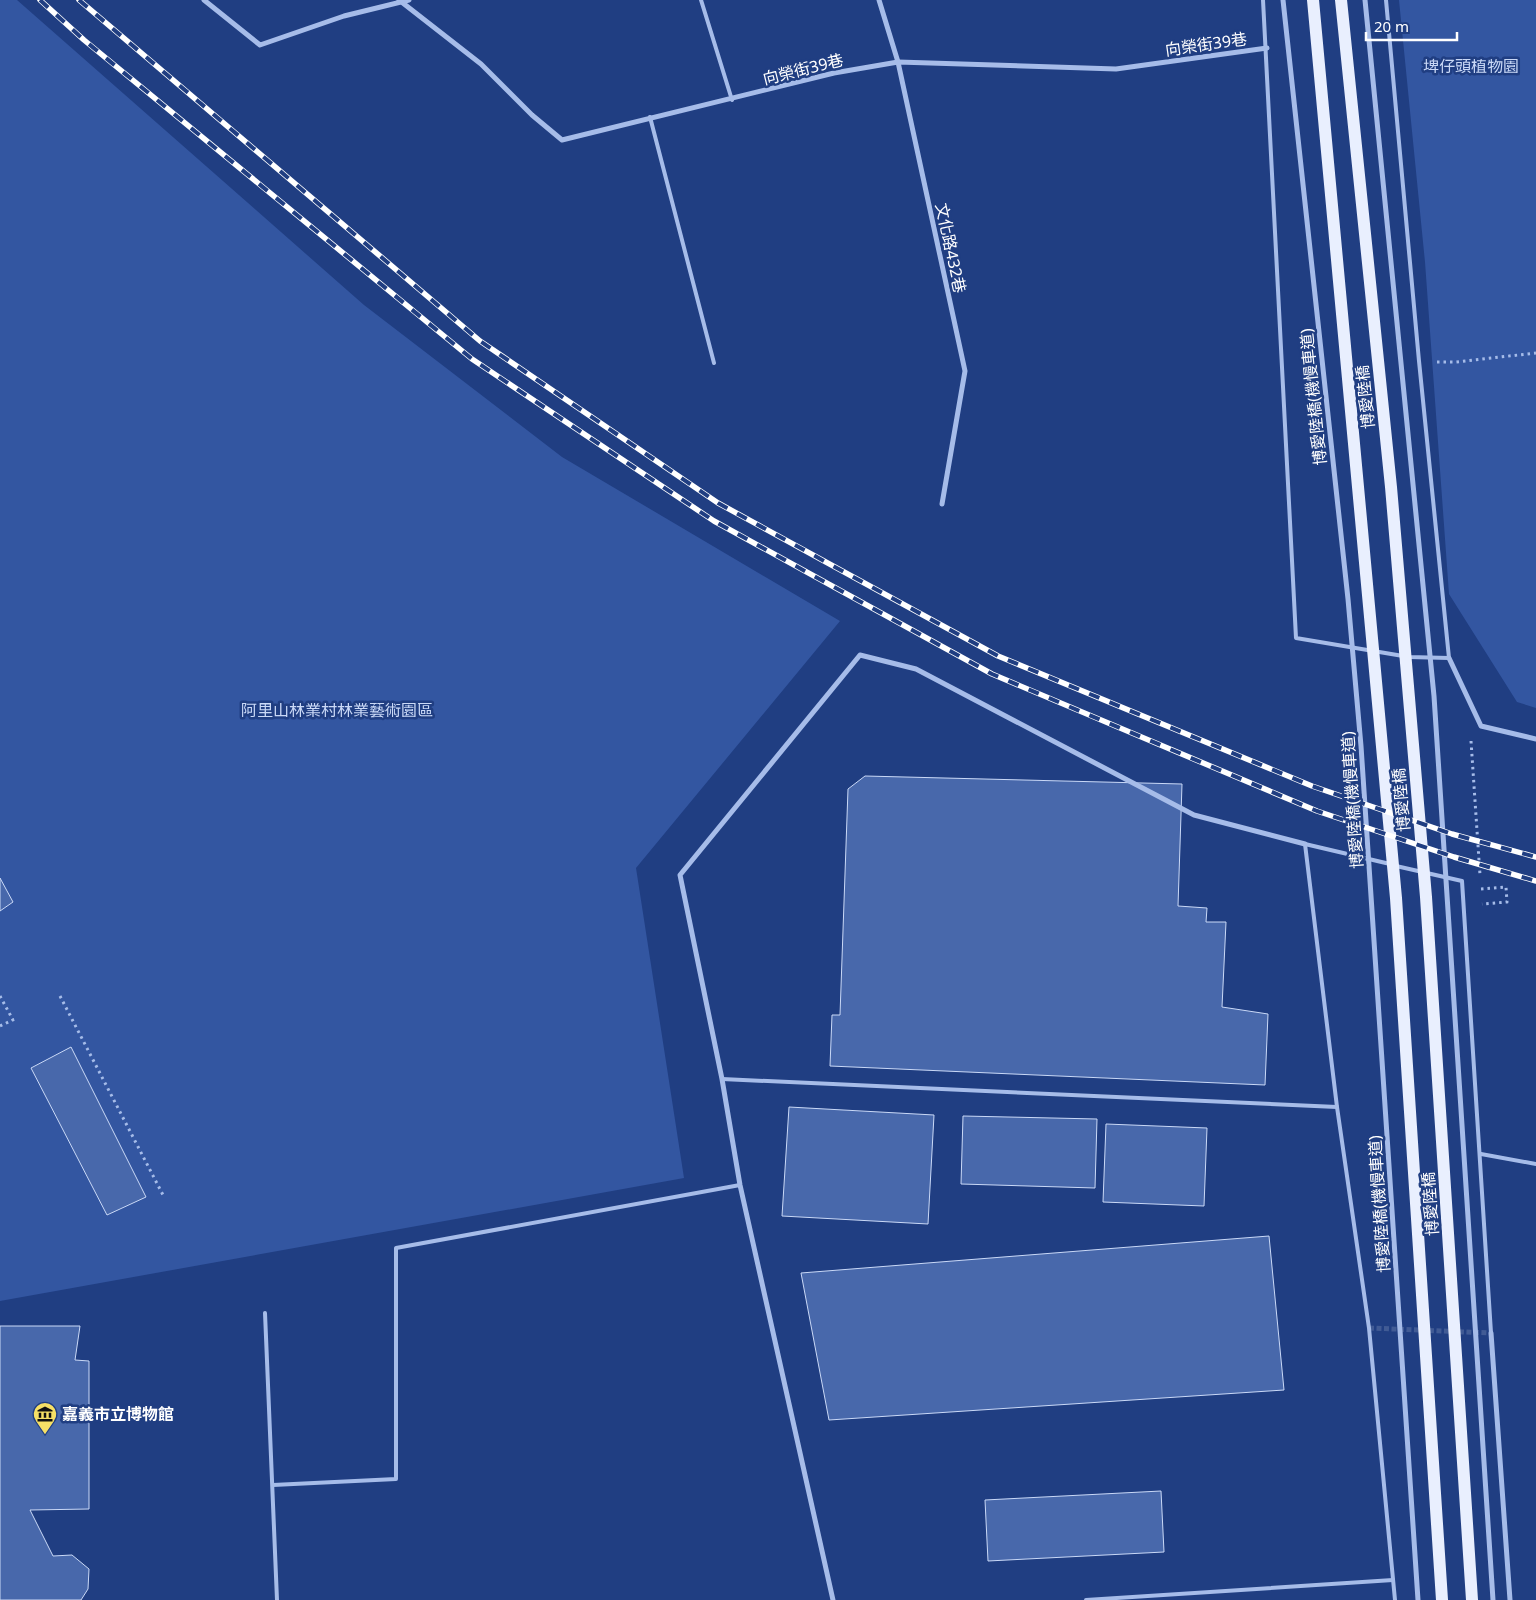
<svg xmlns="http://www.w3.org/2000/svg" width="1536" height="1600" font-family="'Noto Sans','Noto Sans TC',sans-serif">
	<rect width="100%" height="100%" fill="#203e82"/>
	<g fill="#3356a1">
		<path d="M 0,0 L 17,0 L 364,305 L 562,457 L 840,621 L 636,868 L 684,1178 L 0,1301 Z"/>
		<path d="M 1399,0 L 1536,0 L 1536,708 L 1517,702 L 1449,594 L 1425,262 Z"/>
	</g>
	<g fill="#4868ab" stroke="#cad9f7">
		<path d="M 865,776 L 1182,784 L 1178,906 L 1207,908 L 1206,922 L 1226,922 L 1222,1007 L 1268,1014 L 1265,1085 L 830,1066 L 832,1015 L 840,1015 L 848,789 Z"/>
		<path d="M 0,878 L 13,902 L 0,911 Z"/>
		<path d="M 71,1047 L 146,1197 L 107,1215 L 31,1068 Z"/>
		<path d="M 789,1107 L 934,1115 L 928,1224 L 782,1216 Z"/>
		<path d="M 963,1116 L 1097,1119 L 1095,1188 L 961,1184 Z"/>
		<path d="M 1106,1124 L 1207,1128 L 1204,1206 L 1103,1202 Z"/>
		<path d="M 1269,1236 L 1284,1390 L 829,1420 L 801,1273 Z"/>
		<path d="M 0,1326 L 80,1326 L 75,1360 L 89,1361 L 89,1509 L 30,1510 L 53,1556 L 72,1555 L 89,1569 L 88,1589 L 81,1600 L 0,1600 Z"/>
		<path d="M 1161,1491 L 1164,1552 L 988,1561 L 985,1500 Z"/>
	</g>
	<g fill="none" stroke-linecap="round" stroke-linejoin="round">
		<path stroke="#415b95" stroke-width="5" stroke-dasharray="5 2.5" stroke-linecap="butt" d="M 1369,1328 L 1491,1333"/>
		<g stroke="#a6bce9" stroke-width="3" stroke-dasharray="2.5 4" stroke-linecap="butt">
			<path d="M 1437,362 L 1456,362 L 1536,353"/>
			<path d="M 1471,741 L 1480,875"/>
			<path d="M 1481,889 L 1506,887 L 1507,902 L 1482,904"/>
			<path d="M 0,996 L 13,1020"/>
			<path d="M 60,996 L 163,1195"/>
			<path d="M 0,1026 L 15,1019"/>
		</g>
		<g stroke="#a6bce9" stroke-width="4">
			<path d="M 701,0 L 732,100"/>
			<path d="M 1263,0 L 1296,638 L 1409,657 L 1449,658 L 1419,361 L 1386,0"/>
			<path d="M 650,117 L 714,363"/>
			<path d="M 1390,864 L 1305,844 L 1337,1107 L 1369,1328 L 1395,1600"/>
			<path d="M 1396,866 L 1462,881 L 1491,1333"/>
			<path d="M 722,1079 L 1337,1107"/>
			<path d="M 1481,1154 L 1536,1164"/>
			<path d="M 265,1313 L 277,1600"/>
			<path d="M 273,1485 L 396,1479 L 396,1248 L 740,1185"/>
			<path d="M 1086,1600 L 1393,1580"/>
		</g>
		<g stroke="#a6bce9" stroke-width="5">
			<path d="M 204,0 L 260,45 L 344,16 L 409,0"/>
			<path d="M 399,0 L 481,64 L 532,115 L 562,140 L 834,73 L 898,62 L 1116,69 L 1267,48"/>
			<path d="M 879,0 L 898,62 L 965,371 L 942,504"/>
			<path d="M 1283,0 L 1348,599 L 1361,746 L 1418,1600"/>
			<path d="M 1365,0 L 1434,696 L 1493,1600"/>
			<path d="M 1449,658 L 1481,726 L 1536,739"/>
			<path d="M 1491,1333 L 1510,1600"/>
			<path d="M 833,1600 L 740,1185 L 722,1079 L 680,875 L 860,655 L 916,669 L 1194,815 L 1305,844"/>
		</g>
		<g stroke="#e9effe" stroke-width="12">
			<path d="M 1313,0 L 1396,898 L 1442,1600"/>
			<path d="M 1341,0 L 1391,487 L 1426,897 L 1472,1600"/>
		</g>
		<g stroke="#fff" stroke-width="5.5">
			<g id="rail">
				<path d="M 40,0 L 84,40 L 472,359 L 714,521 L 992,674 L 1317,811 L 1454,857 L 1536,881"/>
				<path d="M 79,0 L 480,341 L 718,503 L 998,656 L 1312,786 L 1452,834 L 1536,857"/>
			</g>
		</g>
		<use href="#rail" stroke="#203e82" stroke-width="4" stroke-dasharray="11" stroke-linecap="butt"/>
	</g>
	<defs>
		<g id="museum-pin" transform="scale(1.25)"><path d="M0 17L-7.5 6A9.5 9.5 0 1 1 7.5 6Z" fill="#f6e066" stroke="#203e82"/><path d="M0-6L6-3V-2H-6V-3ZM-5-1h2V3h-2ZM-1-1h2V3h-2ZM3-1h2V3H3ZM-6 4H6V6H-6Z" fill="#111"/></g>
	</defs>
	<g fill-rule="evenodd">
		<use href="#museum-pin" x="45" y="1414"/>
	</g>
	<g text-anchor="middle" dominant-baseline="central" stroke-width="5" stroke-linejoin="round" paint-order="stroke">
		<g font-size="16" fill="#fff" stroke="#203e82">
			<text transform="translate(1206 44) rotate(-8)">向榮街39巷</text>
			<text transform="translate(803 69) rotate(-14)">向榮街39巷</text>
			<text transform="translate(951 248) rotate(78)">文化路432巷</text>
			<text transform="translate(1313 397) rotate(-96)">博愛陸橋(機慢車道)</text>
			<text transform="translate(1365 397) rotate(-96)">博愛陸橋</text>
			<text transform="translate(1352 800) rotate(-94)">博愛陸橋(機慢車道)</text>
			<text transform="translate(1401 800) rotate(-95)">博愛陸橋</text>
			<text transform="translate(1379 1204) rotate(-94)">博愛陸橋(機慢車道)</text>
			<text transform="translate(1430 1204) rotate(-94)">博愛陸橋</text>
		</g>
		<g font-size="16" fill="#cad9f7" stroke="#203e82">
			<text x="1471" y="66">埤仔頭植物園</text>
			<text x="337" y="710">阿里山林業村林業藝術園區</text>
		</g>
		<g font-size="16" font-weight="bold" fill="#fff" stroke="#203e82" text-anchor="start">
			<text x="62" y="1414">嘉義市立博物館</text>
		</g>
	</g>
	<path d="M1366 32v8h91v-8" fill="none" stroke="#ffffff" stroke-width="2.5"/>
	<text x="1374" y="32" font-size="15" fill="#ffffff" stroke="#203e82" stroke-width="4" paint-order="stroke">20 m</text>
</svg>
